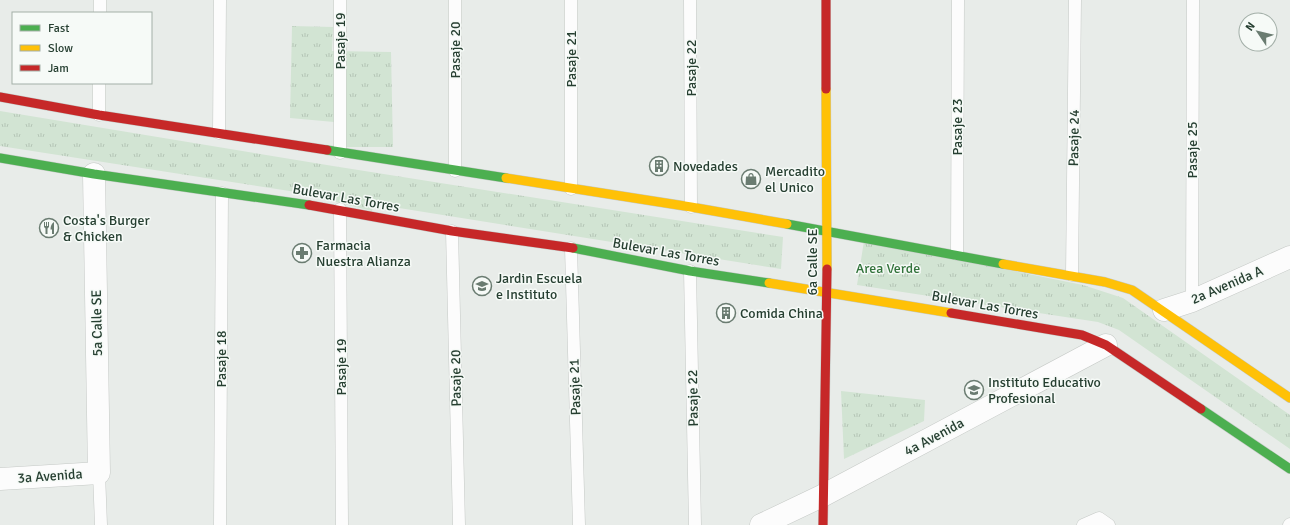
<svg xmlns="http://www.w3.org/2000/svg" width="1290" height="525" font-family="Signika,sans-serif">
	<defs>
		<pattern id="park-tufts" width="24" height="20" patternUnits="userSpaceOnUse"><rect width="24" height="20" fill="#d2e4d3"/><path d="M3 7l-1-3M5 7V3M7 7l1-3M15 17l-1-3M17 17v-4M19 17l1-3" fill="none" stroke="#b4c5b6"/></pattern>
	</defs>
	<rect width="100%" height="100%" fill="#e8ece9"/>
	<g fill="url(#park-tufts)">
		<path d="M 292,26 L 333,27 L 332,51 L 391,52 L 393,147 L 346,147 L 345,123 L 290,118 Z"/>
		<path d="M 0,111 L 333,166 L 783,237 L 781,269 L 374,204 L 372,211 L 296,192 L 0,146 Z"/>
		<path d="M 864,241 L 1083,285 L 1123,298 L 1290,415 L 1290,449 L 1119,330 L 1098,322 L 857,285 Z"/>
		<path d="M 841,391 L 925,400 L 924,421 L 844,459 Z"/>
	</g>
	<g fill="none" stroke-linecap="round" stroke-linejoin="round">
		<g stroke="#c5c9c6" stroke-width="13">
			<g id="lane">
				<path d="M 340,0 L 340,153"/>
				<path d="M 455,0 L 455,171"/>
				<path d="M 690,0 L 691,207"/>
				<path d="M 100,13 L 100,0"/>
				<path d="M 99,115 L 99,83"/>
				<path d="M 219,133 L 220,0"/>
				<path d="M 571,189 L 571,0"/>
				<path d="M 340,209 L 342,525"/>
				<path d="M 452,231 L 459,525"/>
				<path d="M 571,248 L 579,525"/>
				<path d="M 957,254 L 958,0"/>
				<path d="M 690,271 L 695,525"/>
				<path d="M 1072,275 L 1075,0"/>
				<path d="M 1192,301 L 1193,0"/>
				<path d="M 99,473 L 101,525"/>
				<path d="M 220,525 L 222,193"/>
				<path d="M 1083,525 L 1099,518 L 1109,525"/>
				<path d="M 1289,525 L 1290,524"/>
			</g>
		</g>
		<g stroke="#c5c9c6" stroke-width="23">
			<g id="street">
				<path d="M 1164,310 L 1192,301 L 1290,257"/>
				<path d="M 0,479 L 99,473 L 94,174"/>
				<path d="M 761,525 L 822,496 L 1106,345"/>
			</g>
		</g>
		<g stroke="#c4c9c6" stroke-width="10">
			<g id="fast">
				<path d="M 327,150 L 506,178"/>
				<path d="M 0,158 L 94,174 L 309,205"/>
				<path d="M 787,224 L 1003,264"/>
				<path d="M 573,248 L 690,271 L 769,283"/>
				<path d="M 1201,409 L 1290,469"/>
			</g>
		</g>
		<g stroke="#c4c9c6" stroke-width="10">
			<g id="slow">
				<path d="M 826,89 L 827,269"/>
				<path d="M 506,178 L 691,207 L 787,224"/>
				<path d="M 1003,264 L 1105,282 L 1132,290 L 1290,398"/>
				<path d="M 769,283 L 951,313"/>
			</g>
		</g>
		<g stroke="#c4c9c6" stroke-width="10">
			<g id="jam">
				<path d="M 826,0 L 826,89"/>
				<path d="M 0,97 L 99,115 L 327,150"/>
				<path d="M 309,205 L 452,231 L 573,248"/>
				<path d="M 951,313 L 1082,335 L 1106,345 L 1201,409"/>
				<path d="M 823,525 L 827,269"/>
			</g>
		</g>
		<use href="#lane" stroke="#fcfcfc" stroke-width="12"/>
		<use href="#street" stroke="#fcfcfc" stroke-width="22"/>
		<use href="#fast" stroke="#4caf50" stroke-width="9"/>
		<use href="#slow" stroke="#ffc107" stroke-width="9"/>
		<use href="#jam" stroke="#c62828" stroke-width="9"/>
	</g>
	<defs>
		<g id="building-ring" transform="scale(1)"><circle r="9.5" fill="#f6faf7" stroke="#6a7c71" stroke-width="1.5"/><path d="M-4-6H4V6H1V3H-1V6H-4ZM-2.5-4.3h1.7v1.8h-1.7ZM.8-4.3h1.7v1.8H.8ZM-2.5-1h1.7V.8h-1.7ZM.8-1h1.7V.8H.8Z" fill="#6a7c71"/></g>
		<g id="shop-ring" transform="scale(1)"><circle r="9.5" fill="#f6faf7" stroke="#6a7c71" stroke-width="1.5"/><path d="M-5-2.5h2.3a2.7 3.5 0 0 1 5.4 0H5L5.5 6h-11ZM-1.5-2.5h3a1.5 2.3 0 0 0-3 0Z" fill="#6a7c71"/></g>
		<g id="restaurant-ring" transform="scale(1)"><circle r="9.5" fill="#f6faf7" stroke="#6a7c71" stroke-width="1.5"/><path d="M-5-6h1v4h1v-4h1v4h1v-4h1v5L-1.5 .5V6h-2V.5L-5-1ZM5-6V6H3V1.5H1.5Q1.5-4 5-6Z" fill="#6a7c71"/></g>
		<g id="pharmacy-ring" transform="scale(1)"><circle r="9.5" fill="#f6faf7" stroke="#6a7c71" stroke-width="1.5"/><path d="M-2-6h4v4h4v4h-4v4h-4v-4h-4v-4h4Z" fill="#6a7c71"/></g>
		<g id="school-ring" transform="scale(1)"><circle r="9.5" fill="#f6faf7" stroke="#6a7c71" stroke-width="1.5"/><path d="M0-5L7-2L0 1L-7-2ZM-4 1L0 2.5L4 1V4Q0 6-4 4Z" fill="#6a7c71"/></g>
		<g id="university-ring" transform="scale(1)"><circle r="9.5" fill="#f6faf7" stroke="#6a7c71" stroke-width="1.5"/><path d="M0-5L7-2L0 1L-7-2ZM-4 1L0 2.5L4 1V4Q0 6-4 4Z" fill="#6a7c71"/></g>
	</defs>
	<g fill-rule="evenodd">
		<use href="#building-ring" x="659" y="166"/>
		<use href="#shop-ring" x="751" y="179"/>
		<use href="#restaurant-ring" x="49" y="228"/>
		<use href="#pharmacy-ring" x="302" y="253"/>
		<use href="#school-ring" x="482" y="286"/>
		<use href="#building-ring" x="726" y="313"/>
		<use href="#university-ring" x="974" y="390"/>
	</g>
	<g text-anchor="middle" dominant-baseline="central" stroke-width="3" stroke-linejoin="round" paint-order="stroke">
		<g font-size="14" fill="#263f31" stroke="#f6faf7">
			<text transform="translate(340 41) rotate(-90)">Pasaje 19</text>
			<text transform="translate(455 50) rotate(-90)">Pasaje 20</text>
			<text transform="translate(571 59) rotate(-90)">Pasaje 21</text>
			<text transform="translate(691 68) rotate(-90)">Pasaje 22</text>
			<text transform="translate(957 127) rotate(-90)">Pasaje 23</text>
			<text transform="translate(1074 138) rotate(-89)">Pasaje 24</text>
			<text transform="translate(1192 150) rotate(-90)">Pasaje 25</text>
			<text transform="translate(346 198) rotate(10)">Bulevar Las Torres</text>
			<text transform="translate(666 252) rotate(10)">Bulevar Las Torres</text>
			<text transform="translate(812 262) rotate(-90)">6a Calle SE</text>
			<text transform="translate(1227 285) rotate(-23)">2a Avenida A</text>
			<text transform="translate(985 305) rotate(10)">Bulevar Las Torres</text>
			<text transform="translate(97 323) rotate(-91)">5a Calle SE</text>
			<text transform="translate(221 359) rotate(-90)">Pasaje 18</text>
			<text transform="translate(341 367) rotate(-90)">Pasaje 19</text>
			<text transform="translate(456 378) rotate(-91)">Pasaje 20</text>
			<text transform="translate(575 387) rotate(-92)">Pasaje 21</text>
			<text transform="translate(693 398) rotate(-91)">Pasaje 22</text>
			<text transform="translate(934 437) rotate(-28)">4a Avenida</text>
			<text transform="translate(50 476) rotate(-4)">3a Avenida</text>
		</g>
		<g font-size="14" fill="#263f31" stroke="#f6faf7" text-anchor="start">
			<text x="673" y="166">Novedades</text>
			<text x="765" y="171">Mercadito<tspan x="765" dy="16">el Unico</tspan></text>
			<text x="63" y="220">Costa's Burger<tspan x="63" dy="16">&amp; Chicken</tspan></text>
			<text x="316" y="245">Farmacia<tspan x="316" dy="16">Nuestra Alianza</tspan></text>
			<text x="496" y="278">Jardin Escuela<tspan x="496" dy="16">e Instituto</tspan></text>
			<text x="740" y="313">Comida China</text>
			<text x="988" y="382">Instituto Educativo<tspan x="988" dy="16">Profesional</tspan></text>
		</g>
		<g font-size="14" fill="#32733b" stroke="#f6faf7">
			<text x="888" y="268">Area Verde</text>
		</g>
	</g>
	<rect x="12" y="12" width="140" height="72" fill="#f6faf7" stroke="#a3afa8"/>
	<rect x="20" y="25" width="20" height="6" fill="#4caf50" stroke="#a3afa8"/>
	<text x="48" y="32" font-size="12" fill="#263f31">Fast</text>
	<rect x="20" y="45" width="20" height="6" fill="#ffc107" stroke="#a3afa8"/>
	<text x="48" y="52" font-size="12" fill="#263f31">Slow</text>
	<rect x="20" y="65" width="20" height="6" fill="#c62828" stroke="#a3afa8"/>
	<text x="48" y="72" font-size="12" fill="#263f31">Jam</text>
	<g transform="translate(1258 32) rotate(305)"><circle r="19" fill="#f6faf7" stroke="#a3afa8"/>
	<path d="M0-3L7 15L0 10L-7 15Z" fill="#6a7c71"/>
	<text y="-6" font-size="11" font-weight="bold" text-anchor="middle" fill="#263f31">N</text>
	</g>
</svg>
